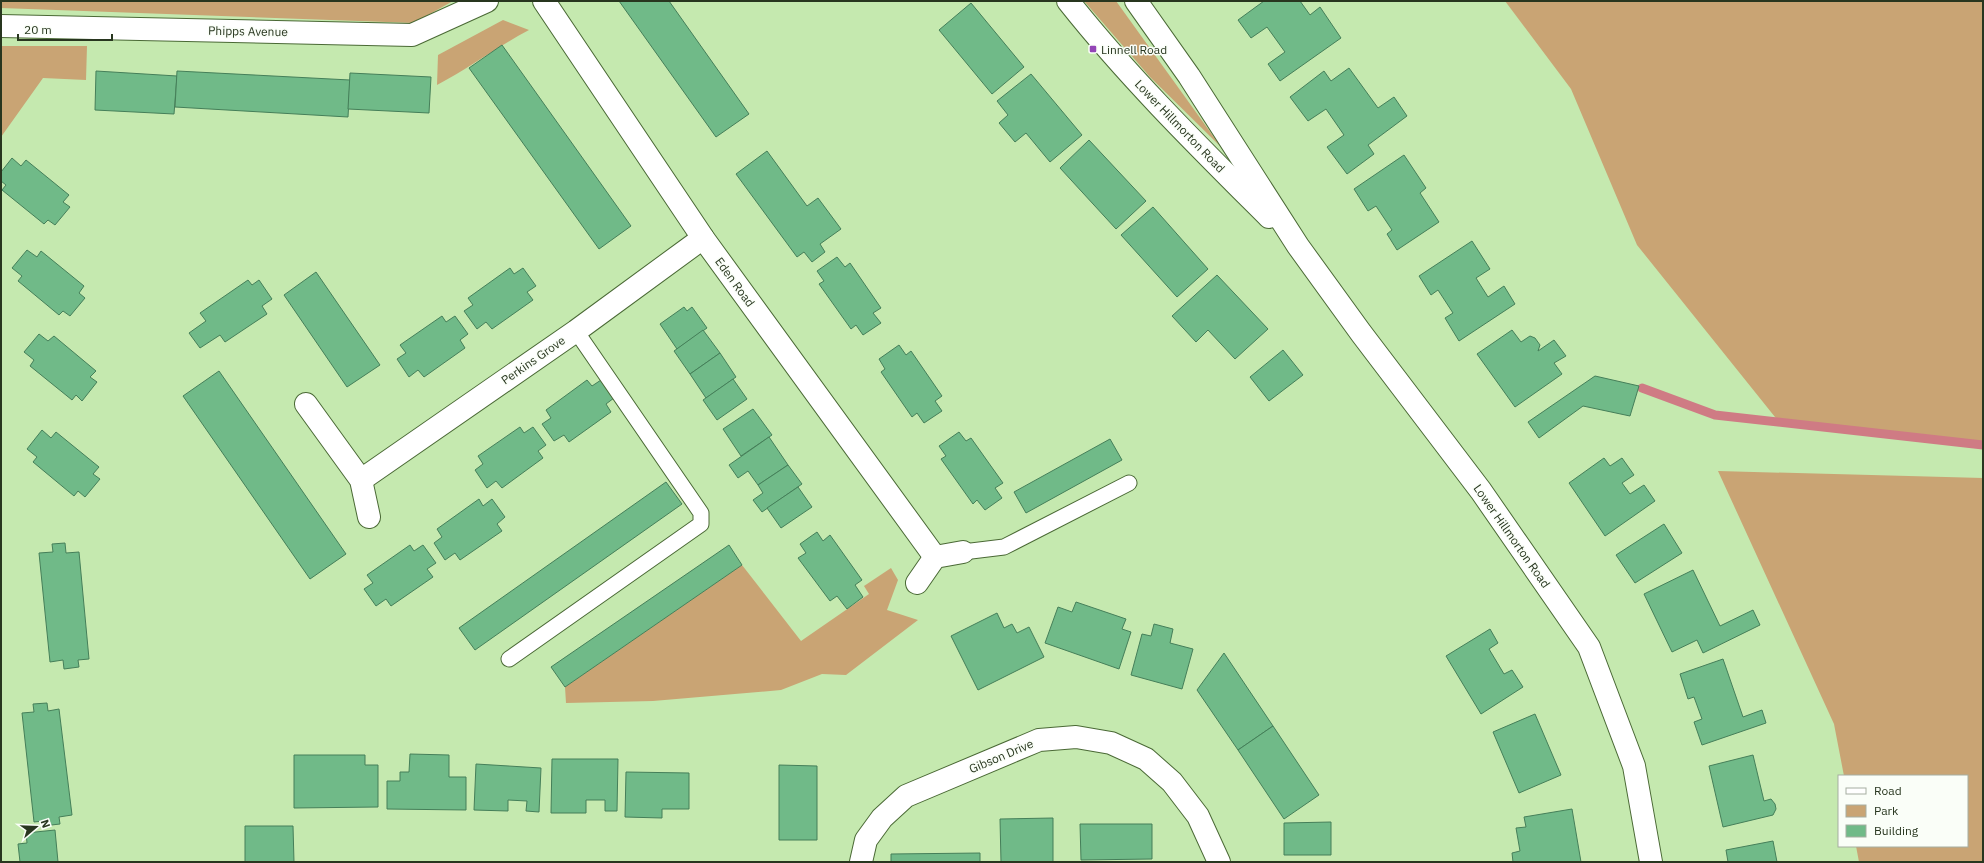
<svg xmlns="http://www.w3.org/2000/svg" width="1984" height="863" font-family="'IBM Plex Sans',sans-serif">
	<rect width="100%" height="100%" fill="#c5e9af"/>
	<g fill="#c9a474">
		<path d="M 1,1 L 453,1 L 414,23 L 1,8 Z"/>
		<path d="M 1084,1 L 1116,1 L 1221,147 L 1150,77 Z"/>
		<path d="M 1505,1 L 1983,1 L 1983,445 L 1779,422 L 1637,245 L 1571,89 Z"/>
		<path d="M 503,20 L 529,30 C 497,47 469,68 437,85 L 438,55 Z"/>
		<path d="M 1,46 L 87,46 L 86,80 L 43,78 L 1,137 Z"/>
		<path d="M 1718,471 L 1983,478 L 1983,862 L 1859,862 L 1856,846 L 1967,846 L 1967,776 L 1844,776 L 1834,724 Z"/>
		<path d="M 742,565 L 801,641 L 869,594 L 864,586 L 891,568 L 898,580 L 887,610 L 918,620 L 846,675 L 822,674 L 781,690 L 653,701 L 566,703 L 565,687 Z"/>
	</g>
	<g fill="none" stroke-linecap="round" stroke-linejoin="round">
		<path stroke="#cf7b84" stroke-width="9" d="M 1642,388 L 1715,415 L 1983,445"/>
	</g>
	<g fill="#70ba88" stroke="#457f59">
		<path d="M 619,1 L 669,1 L 749,114 L 716,137 Z"/>
		<path d="M 1264,1 L 1300,1 L 1310,15 L 1320,7 L 1341,38 L 1280,81 L 1268,64 L 1285,52 L 1267,27 L 1251,38 L 1238,20 Z"/>
		<path d="M 971,3 L 1024,67 L 992,94 L 939,30 Z"/>
		<path d="M 502,45 L 631,226 L 599,249 L 469,68 Z"/>
		<path d="M 1349,68 L 1378,108 L 1394,97 L 1407,116 L 1368,145 L 1374,154 L 1347,174 L 1327,147 L 1344,135 L 1326,109 L 1308,121 L 1290,97 L 1324,71 L 1331,81 Z"/>
		<path d="M 96,71 L 177,76 L 174,114 L 95,110 Z"/>
		<path d="M 177,71 L 350,80 L 348,117 L 175,107 Z"/>
		<path d="M 350,73 L 431,77 L 429,113 L 348,109 Z"/>
		<path d="M 1031,74 L 1082,135 L 1050,162 L 1026,133 L 1015,142 L 999,123 L 1008,115 L 997,101 Z"/>
		<path d="M 1089,140 L 1146,201 L 1116,229 L 1060,168 Z"/>
		<path d="M 767,151 L 807,206 L 818,198 L 841,229 L 820,244 L 825,252 L 812,262 L 804,252 L 797,257 L 736,174 Z"/>
		<path d="M 1404,155 L 1426,188 L 1420,193 L 1439,222 L 1397,250 L 1387,234 L 1392,230 L 1376,206 L 1368,211 L 1354,189 Z"/>
		<path d="M 12,158 L 21,166 L 26,160 L 69,195 L 63,202 L 70,207 L 55,225 L 48,220 L 44,224 L 2,190 L 6,185 L 1,181 L 1,172 Z"/>
		<path d="M 1153,207 L 1208,269 L 1177,297 L 1121,235 Z"/>
		<path d="M 1472,241 L 1490,269 L 1476,278 L 1488,297 L 1504,286 L 1515,304 L 1459,341 L 1445,318 L 1453,313 L 1438,290 L 1431,295 L 1419,276 Z"/>
		<path d="M 27,250 L 37,257 L 41,251 L 84,286 L 79,293 L 85,298 L 70,316 L 63,311 L 59,315 L 18,281 L 22,276 L 12,268 Z"/>
		<path d="M 837,257 L 845,267 L 850,263 L 881,308 L 873,313 L 881,323 L 863,335 L 856,325 L 851,329 L 819,284 L 824,281 L 817,271 Z"/>
		<path d="M 510,268 L 514,274 L 523,268 L 536,286 L 527,292 L 533,300 L 492,329 L 486,322 L 477,329 L 464,311 L 473,305 L 468,298 Z"/>
		<path d="M 316,272 L 380,365 L 347,387 L 284,295 Z"/>
		<path d="M 1217,275 L 1268,329 L 1235,359 L 1208,330 L 1196,342 L 1172,316 Z"/>
		<path d="M 248,280 L 252,285 L 259,280 L 272,299 L 262,306 L 267,314 L 225,342 L 220,335 L 200,348 L 189,333 L 206,321 L 200,313 Z"/>
		<path d="M 684,307 L 687,311 L 692,307 L 707,328 L 677,349 L 660,324 Z"/>
		<path d="M 442,316 L 446,322 L 455,316 L 468,334 L 460,340 L 465,348 L 424,377 L 418,370 L 409,377 L 397,359 L 406,353 L 400,345 Z"/>
		<path d="M 703,330 L 720,353 L 690,374 L 674,351 Z"/>
		<path d="M 1512,330 L 1521,342 L 1530,336 L 1535,338 L 1540,345 L 1538,351 L 1554,340 L 1566,356 L 1554,363 L 1562,374 L 1515,407 L 1477,354 Z"/>
		<path d="M 39,334 L 48,341 L 54,336 L 96,371 L 90,377 L 97,382 L 82,401 L 76,395 L 72,400 L 30,366 L 34,360 L 24,352 Z"/>
		<path d="M 899,345 L 906,355 L 911,351 L 942,396 L 935,401 L 942,411 L 924,423 L 917,413 L 912,417 L 881,372 L 885,369 L 879,359 Z"/>
		<path d="M 1283,350 L 1303,375 L 1269,401 L 1250,377 Z"/>
		<path d="M 720,353 L 736,377 L 706,398 L 690,374 Z"/>
		<path d="M 219,371 L 346,554 L 310,579 L 183,396 Z"/>
		<path d="M 1595,376 L 1639,386 L 1630,416 L 1583,406 L 1539,438 L 1528,422 Z"/>
		<path d="M 733,379 L 747,399 L 717,420 L 703,400 Z"/>
		<path d="M 587,380 L 592,386 L 601,380 L 614,398 L 606,404 L 611,412 L 569,442 L 564,435 L 554,441 L 542,424 L 551,418 L 546,410 Z"/>
		<path d="M 753,409 L 772,435 L 741,456 L 723,429 Z"/>
		<path d="M 520,427 L 524,433 L 533,427 L 546,445 L 538,451 L 543,458 L 502,488 L 496,481 L 487,488 L 475,470 L 483,464 L 478,456 Z"/>
		<path d="M 42,430 L 51,438 L 56,432 L 99,467 L 93,474 L 100,479 L 85,497 L 78,491 L 74,496 L 33,462 L 37,457 L 27,449 Z"/>
		<path d="M 959,432 L 966,441 L 971,438 L 1003,483 L 995,488 L 1002,498 L 985,510 L 977,500 L 973,504 L 941,459 L 946,456 L 939,446 Z"/>
		<path d="M 769,437 L 788,465 L 758,485 L 748,471 L 738,478 L 729,465 Z"/>
		<path d="M 1110,439 L 1122,460 L 1026,513 L 1014,492 Z"/>
		<path d="M 1604,458 L 1610,466 L 1622,458 L 1634,475 L 1622,483 L 1630,494 L 1644,485 L 1655,501 L 1605,536 L 1569,483 Z"/>
		<path d="M 788,465 L 802,484 L 762,512 L 753,500 L 763,493 L 758,485 Z"/>
		<path d="M 666,482 L 682,504 L 475,650 L 459,628 Z"/>
		<path d="M 798,487 L 812,507 L 781,528 L 767,508 Z"/>
		<path d="M 479,499 L 483,506 L 492,499 L 505,517 L 497,524 L 502,531 L 460,560 L 455,553 L 445,560 L 434,543 L 442,537 L 437,529 Z"/>
		<path d="M 1664,524 L 1682,553 L 1635,583 L 1616,555 Z"/>
		<path d="M 817,532 L 823,541 L 830,535 L 862,580 L 855,585 L 863,597 L 847,609 L 837,596 L 830,601 L 798,558 L 806,553 L 800,544 Z"/>
		<path d="M 65,543 L 66,553 L 79,552 L 89,659 L 78,660 L 79,667 L 64,669 L 63,660 L 50,662 L 39,553 L 53,552 L 52,544 Z"/>
		<path d="M 410,545 L 414,551 L 423,545 L 436,563 L 427,569 L 433,577 L 391,606 L 386,599 L 376,606 L 364,589 L 373,583 L 367,575 Z"/>
		<path d="M 729,545 L 742,565 L 565,687 L 551,667 Z"/>
		<path d="M 1693,570 L 1720,626 L 1753,610 L 1760,625 L 1703,653 L 1697,640 L 1672,652 L 1644,594 Z"/>
		<path d="M 1076,602 L 1126,619 L 1122,629 L 1131,632 L 1119,669 L 1045,643 L 1058,607 L 1072,612 Z"/>
		<path d="M 997,613 L 1004,628 L 1012,624 L 1017,633 L 1029,627 L 1044,657 L 978,690 L 951,636 Z"/>
		<path d="M 1154,624 L 1173,629 L 1170,643 L 1193,649 L 1182,689 L 1131,675 L 1142,634 L 1151,636 Z"/>
		<path d="M 1490,629 L 1498,643 L 1489,649 L 1504,674 L 1512,670 L 1523,687 L 1481,714 L 1446,656 Z"/>
		<path d="M 1224,653 L 1273,726 L 1238,750 L 1197,690 Z"/>
		<path d="M 1723,659 L 1743,717 L 1762,710 L 1766,723 L 1702,745 L 1694,722 L 1702,719 L 1694,697 L 1688,699 L 1680,674 Z"/>
		<path d="M 47,703 L 48,711 L 59,709 L 72,815 L 59,817 L 60,824 L 43,826 L 43,821 L 34,822 L 22,713 L 34,712 L 33,704 Z"/>
		<path d="M 1535,714 L 1561,775 L 1519,793 L 1493,732 Z"/>
		<path d="M 1273,726 L 1319,795 L 1284,819 L 1238,750 Z"/>
		<path d="M 410,754 L 449,755 L 449,777 L 466,777 L 466,810 L 387,809 L 387,781 L 400,781 L 400,772 L 409,772 Z"/>
		<path d="M 294,755 L 365,755 L 365,765 L 378,765 L 378,807 L 294,808 Z"/>
		<path d="M 1753,755 L 1764,801 L 1771,799 L 1775,804 L 1776,809 L 1773,815 L 1723,827 L 1709,766 Z"/>
		<path d="M 552,759 L 618,759 L 617,811 L 605,811 L 605,800 L 586,800 L 586,813 L 551,813 Z"/>
		<path d="M 476,764 L 541,768 L 539,812 L 526,811 L 527,801 L 508,800 L 508,811 L 474,810 Z"/>
		<path d="M 779,765 L 817,766 L 817,840 L 779,840 Z"/>
		<path d="M 626,772 L 689,773 L 689,809 L 662,809 L 662,818 L 625,817 Z"/>
		<path d="M 1572,809 L 1581,862 L 1513,862 L 1512,853 L 1520,851 L 1516,828 L 1526,827 L 1524,817 Z"/>
		<path d="M 1053,818 L 1053,862 L 1001,862 L 1000,819 Z"/>
		<path d="M 1331,822 L 1331,855 L 1284,855 L 1284,823 Z"/>
		<path d="M 1080,824 L 1152,824 L 1152,859 L 1081,860 Z"/>
		<path d="M 245,826 L 293,826 L 294,862 L 245,862 Z"/>
		<path d="M 55,830 L 58,862 L 20,862 L 18,844 L 27,843 L 26,833 Z"/>
		<path d="M 1773,841 L 1777,862 L 1728,862 L 1726,850 Z"/>
		<path d="M 980,853 L 980,862 L 891,862 L 891,854 Z"/>
	</g>
	<g fill="none" stroke-linecap="round" stroke-linejoin="round">
		<g stroke="#4a6935" stroke-width="17">
			<g id="service">
				<path d="M 963,552 L 1004,547 L 1129,483"/>
				<path d="M 509,659 L 701,524 L 701,513 L 576,331"/>
			</g>
		</g>
		<g stroke="#4a6935" stroke-width="24">
			<g id="minor">
				<path d="M 544,1 L 703,238 L 935,557"/>
				<path d="M 1068,1 C 1129,78 1199,147 1269,217"/>
				<path d="M 1136,1 L 1189,76 L 1298,246 L 1361,333 L 1481,491 L 1589,647 L 1634,766 L 1651,862"/>
				<path d="M 1,26 L 412,35 L 487,1"/>
				<path d="M 306,404 L 361,480 L 369,517"/>
				<path d="M 361,480 L 576,331 L 703,238"/>
				<path d="M 917,583 L 935,557 L 963,552"/>
				<path d="M 861,862 L 866,840 L 882,818 L 906,796 L 1039,740 L 1076,737 L 1111,743 L 1146,759 L 1172,782 L 1198,816 L 1219,862"/>
			</g>
		</g>
		<use href="#service" stroke="#fff" stroke-width="15"/>
		<use href="#minor" stroke="#fff" stroke-width="22"/>
	</g>
	<rect fill="#9345b6" stroke="#fafef8" stroke-width="1.5" x="1089" y="45" width="8" height="8" rx="2"/>
	<g text-anchor="middle" dominant-baseline="central" stroke-width="3" stroke-linejoin="round" paint-order="stroke">
		<g font-size="12" fill="#28361f" stroke="#fafef8">
			<text transform="translate(248 31) rotate(1)">Phipps Avenue</text>
			<text transform="translate(1180 126) rotate(46)">Lower Hillmorton Road</text>
			<text transform="translate(735 282) rotate(54)">Eden Road</text>
			<text transform="translate(533 360) rotate(-35)">Perkins Grove</text>
			<text transform="translate(1512 536) rotate(55)">Lower Hillmorton Road</text>
			<text transform="translate(1001 756) rotate(-23)">Gibson Drive</text>
		</g>
		<g font-size="12" fill="#28361f" stroke="#fafef8" text-anchor="start">
			<text x="1101" y="49">Linnell Road</text>
		</g>
	</g>
	<rect width="1984" height="863" fill="none" stroke="#28361f" stroke-width="4"/>
	<rect x="1838" y="775" width="130" height="72" fill="#fafef8" stroke="#a6aea1"/>
	<rect x="1846" y="788" width="20" height="6" fill="#ffffff" stroke="#a6aea1"/>
	<text x="1874" y="795" font-size="12" fill="#28361f">Road</text>
	<rect x="1846" y="805" width="20" height="12" fill="#c9a474" stroke="#a6aea1"/>
	<text x="1874" y="815" font-size="12" fill="#28361f">Park</text>
	<rect x="1846" y="825" width="20" height="12" fill="#70ba88" stroke="#a6aea1"/>
	<text x="1874" y="835" font-size="12" fill="#28361f">Building</text>
	<g transform="translate(36 827) rotate(71)" stroke="#fafef8" stroke-width="3" paint-order="stroke">
	<path d="M0-3L7 15L0 10L-7 15Z" fill="#28361f"/>
	<text y="-6" font-size="11" font-weight="bold" text-anchor="middle" fill="#28361f">N</text>
	</g>
	<path d="M18 34v6h94v-6" fill="none" stroke="#28361f" stroke-width="2"/>
	<text x="24" y="34" font-size="12" fill="#28361f" stroke="#fafef8" stroke-width="3" paint-order="stroke">20 m</text>
</svg>
